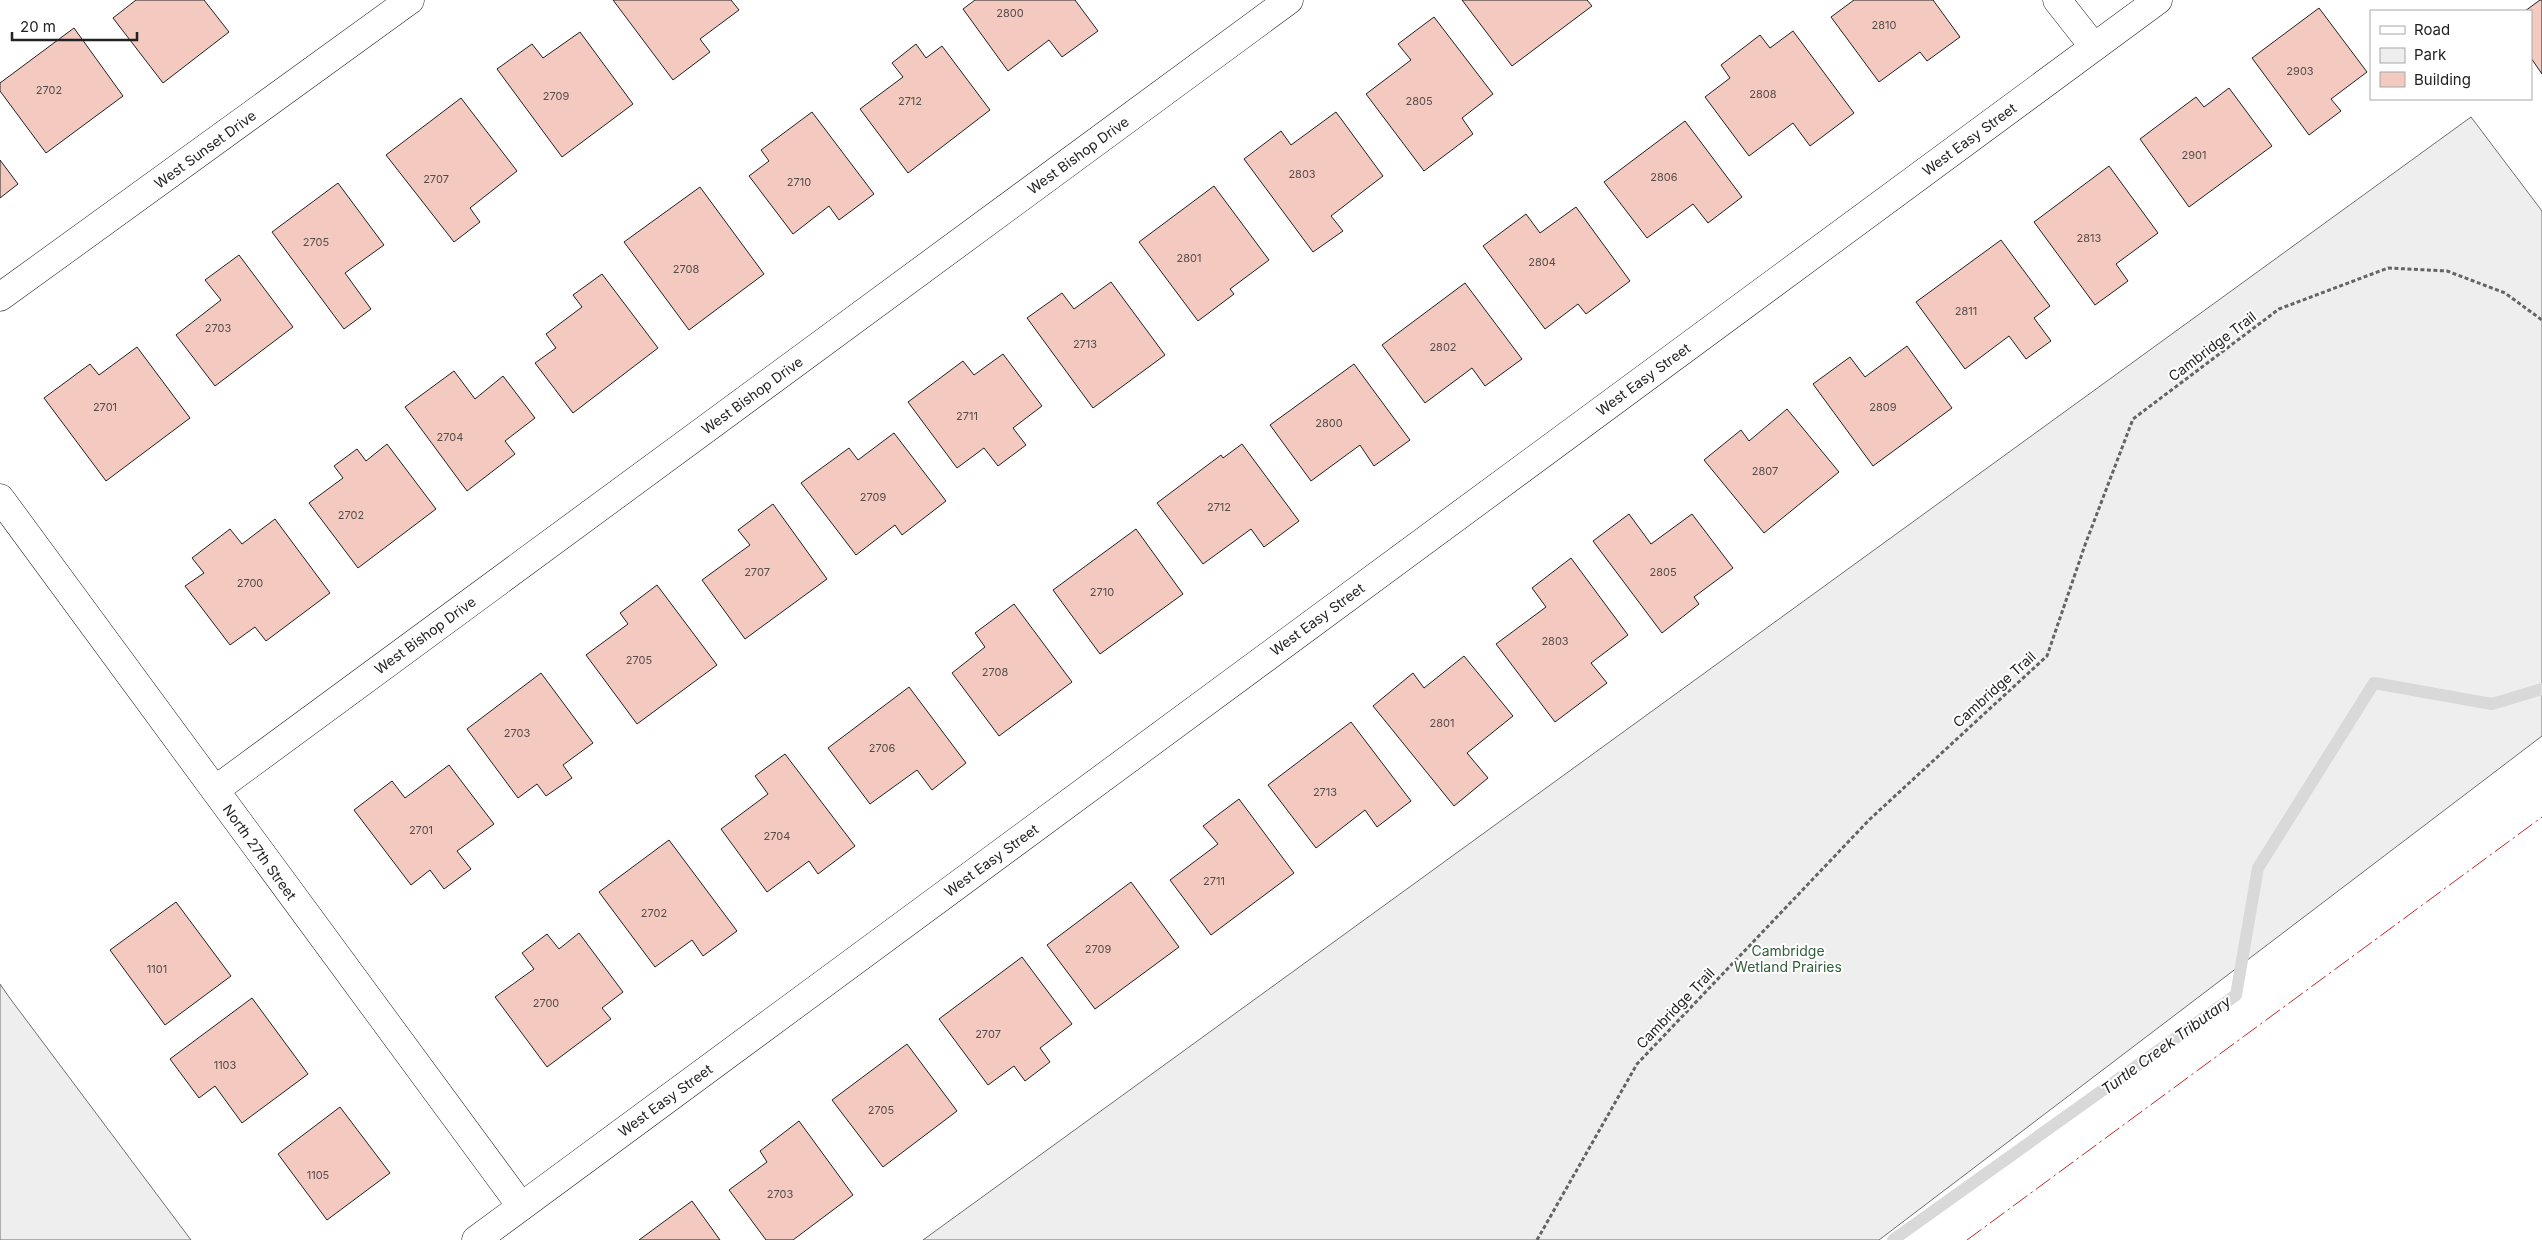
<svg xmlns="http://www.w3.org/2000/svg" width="2542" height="1240" font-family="Inter,sans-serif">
	<rect width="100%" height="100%" fill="#fff"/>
	<g fill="#eee" stroke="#6f6f6f">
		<path d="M 2471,117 L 2542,211 L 2542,736 L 1879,1240 L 923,1240 Z"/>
		<path d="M 0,984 L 9,997 L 191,1240 L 0,1240 Z"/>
	</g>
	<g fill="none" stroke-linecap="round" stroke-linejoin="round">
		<path stroke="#d9d9d9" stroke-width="12" d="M 1893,1240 L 2236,995 L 2258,868 L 2374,683 L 2492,704 L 2542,689"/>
	</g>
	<g fill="#f3c9c0" stroke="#222">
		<path d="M 136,0 L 204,0 L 229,32 L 163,83 L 113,18 Z"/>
		<path d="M 613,0 L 731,0 L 739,10 L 700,39 L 710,52 L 673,80 Z"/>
		<path d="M 975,0 L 1075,0 L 1098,31 L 1062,57 L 1049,40 L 1008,71 L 963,9 Z"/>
		<path d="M 1462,0 L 1587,0 L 1592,6 L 1512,66 Z"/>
		<path d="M 1854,0 L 1933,0 L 1960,37 L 1927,61 L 1920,52 L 1879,82 L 1831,17 Z"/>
		<path d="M 2540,0 L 2542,0 L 2542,74 L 2531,58 L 2531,11 L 2525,11 Z"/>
		<path d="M 2319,8 L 2367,72 L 2331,99 L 2341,111 L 2309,135 L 2252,58 Z"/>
		<path d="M 1434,17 L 1493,94 L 1462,118 L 1473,134 L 1424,171 L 1366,94 L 1411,60 L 1398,44 Z"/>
		<path d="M 74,28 L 123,96 L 46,153 L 0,91 L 0,83 Z"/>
		<path d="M 1793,31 L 1854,113 L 1810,146 L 1793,123 L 1749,156 L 1705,97 L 1730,78 L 1721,65 L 1760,35 L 1770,48 Z"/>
		<path d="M 580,32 L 633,104 L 562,157 L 497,69 L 532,44 L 543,58 Z"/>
		<path d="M 916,44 L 926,58 L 942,46 L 990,110 L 908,173 L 860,109 L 903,77 L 892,63 Z"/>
		<path d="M 2229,88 L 2272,146 L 2189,207 L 2140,139 L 2196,97 L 2204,107 Z"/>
		<path d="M 461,98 L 517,171 L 470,208 L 480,222 L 454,242 L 386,155 Z"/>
		<path d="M 812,112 L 874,194 L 839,220 L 829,206 L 793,234 L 749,176 L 769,161 L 761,150 Z"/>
		<path d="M 1336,112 L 1383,176 L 1331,216 L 1343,231 L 1313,252 L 1244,159 L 1281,131 L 1291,145 Z"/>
		<path d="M 1685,121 L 1742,197 L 1708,223 L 1693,204 L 1647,238 L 1604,182 Z"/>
		<path d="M 0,160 L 18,184 L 0,198 Z"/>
		<path d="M 2109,166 L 2158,233 L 2116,264 L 2128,281 L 2095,305 L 2034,222 Z"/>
		<path d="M 338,183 L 384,245 L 345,273 L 371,309 L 344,329 L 272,232 Z"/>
		<path d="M 1214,186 L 1269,260 L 1230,289 L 1234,294 L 1198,321 L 1139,242 Z"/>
		<path d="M 700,187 L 764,274 L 689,330 L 624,242 Z"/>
		<path d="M 1576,207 L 1630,281 L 1586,314 L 1578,304 L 1545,329 L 1483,246 L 1526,214 L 1540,233 Z"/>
		<path d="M 2001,240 L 2050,306 L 2034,318 L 2051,341 L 2026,359 L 2009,336 L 1965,369 L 1916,302 Z"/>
		<path d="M 239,255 L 293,327 L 215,386 L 176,335 L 221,300 L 205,280 Z"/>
		<path d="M 602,274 L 658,348 L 573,413 L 535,363 L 556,348 L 546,334 L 582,307 L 573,295 Z"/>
		<path d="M 1111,282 L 1165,355 L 1093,408 L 1027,318 L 1062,293 L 1074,309 Z"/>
		<path d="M 1465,283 L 1522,359 L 1485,386 L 1472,368 L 1425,403 L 1382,345 Z"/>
		<path d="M 1907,346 L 1952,408 L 1873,466 L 1813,384 L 1850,357 L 1865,377 Z"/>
		<path d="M 137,347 L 190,418 L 106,481 L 44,398 L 90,364 L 99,375 Z"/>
		<path d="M 1003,354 L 1042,406 L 1013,428 L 1026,445 L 998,466 L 984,448 L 957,468 L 908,402 L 963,361 L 974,375 Z"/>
		<path d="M 1354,364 L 1410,440 L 1374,466 L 1360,445 L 1311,481 L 1270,425 Z"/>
		<path d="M 454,371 L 475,399 L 503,376 L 535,418 L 505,441 L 515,454 L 467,491 L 405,407 Z"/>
		<path d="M 1787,409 L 1839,472 L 1764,533 L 1704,460 L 1741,430 L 1749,441 Z"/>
		<path d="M 894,433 L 946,501 L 902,535 L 895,525 L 856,555 L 801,483 L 849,448 L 858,460 Z"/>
		<path d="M 387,444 L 436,509 L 358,568 L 309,503 L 343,478 L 334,466 L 357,449 L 366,461 Z"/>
		<path d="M 1242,444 L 1299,521 L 1264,547 L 1251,529 L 1203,564 L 1157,503 L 1221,455 L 1223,458 Z"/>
		<path d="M 773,504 L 827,579 L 745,639 L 702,580 L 750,545 L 738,530 Z"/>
		<path d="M 1629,514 L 1651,544 L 1692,514 L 1733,568 L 1694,597 L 1699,604 L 1662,633 L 1593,541 Z"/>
		<path d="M 275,519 L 330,593 L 266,641 L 255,627 L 230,645 L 185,586 L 204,573 L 192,558 L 230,529 L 242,544 Z"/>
		<path d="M 1136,529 L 1183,594 L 1100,654 L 1053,590 Z"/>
		<path d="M 1571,558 L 1628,635 L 1591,663 L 1607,683 L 1555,722 L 1496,644 L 1546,607 L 1532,588 Z"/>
		<path d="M 657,585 L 717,665 L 637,724 L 586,655 L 628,624 L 620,613 Z"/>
		<path d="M 1014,604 L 1072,682 L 999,736 L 952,673 L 985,647 L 975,633 Z"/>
		<path d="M 1464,656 L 1513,716 L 1467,753 L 1488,778 L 1454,806 L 1373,706 L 1413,673 L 1424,688 Z"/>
		<path d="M 541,673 L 593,743 L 563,765 L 572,778 L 546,796 L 537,784 L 518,798 L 467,729 Z"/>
		<path d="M 909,687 L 966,763 L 932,790 L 917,770 L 870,804 L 828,748 Z"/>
		<path d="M 1351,722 L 1411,801 L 1377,827 L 1365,810 L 1316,848 L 1268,785 Z"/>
		<path d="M 785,754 L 855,846 L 818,874 L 809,861 L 767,892 L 721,829 L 768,794 L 755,776 Z"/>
		<path d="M 449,765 L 494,824 L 457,851 L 471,869 L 444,889 L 430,870 L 411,885 L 354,810 L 392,781 L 405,798 Z"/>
		<path d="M 1239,799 L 1294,873 L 1211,935 L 1170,880 L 1218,844 L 1203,826 Z"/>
		<path d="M 669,840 L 737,931 L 703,956 L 692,940 L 655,967 L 599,892 Z"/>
		<path d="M 1131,882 L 1179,947 L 1095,1009 L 1047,945 Z"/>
		<path d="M 176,902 L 231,976 L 165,1025 L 110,950 Z"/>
		<path d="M 579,933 L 623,992 L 602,1008 L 611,1019 L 547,1067 L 495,997 L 534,969 L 522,953 L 547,934 L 559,949 Z"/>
		<path d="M 1022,957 L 1072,1024 L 1040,1048 L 1050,1062 L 1025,1081 L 1014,1066 L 988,1085 L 939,1019 Z"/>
		<path d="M 252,998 L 308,1074 L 242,1123 L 215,1086 L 199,1098 L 170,1059 Z"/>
		<path d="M 907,1044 L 957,1111 L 883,1167 L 832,1100 Z"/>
		<path d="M 340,1107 L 390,1173 L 327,1220 L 278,1154 Z"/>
		<path d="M 799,1121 L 853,1195 L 793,1240 L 766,1240 L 729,1190 L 767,1162 L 760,1151 Z"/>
		<path d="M 692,1201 L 720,1240 L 639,1240 Z"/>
	</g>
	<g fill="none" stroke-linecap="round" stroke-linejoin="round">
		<g stroke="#222" stroke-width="29">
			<g id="minor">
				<path d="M 2057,0 L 2094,47"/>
				<path d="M 0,297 L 410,0"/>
				<path d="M 0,498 L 521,1206"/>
				<path d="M 215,790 L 1289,0"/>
				<path d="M 476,1240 L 2158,0"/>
			</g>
		</g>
		<path stroke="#646464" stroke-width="3" stroke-dasharray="4 2.5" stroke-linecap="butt" d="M 1537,1240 L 1637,1064 L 1870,819 L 2047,656 L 2085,545 L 2133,419 L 2279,309 L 2388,268 L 2447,271 L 2505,293 L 2542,320"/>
		<use href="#minor" stroke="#fff" stroke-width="28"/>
		<path stroke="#c62828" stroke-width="1" stroke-dasharray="18 4 2.5 4" stroke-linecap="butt" d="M 1967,1240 L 2542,817"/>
	</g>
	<g text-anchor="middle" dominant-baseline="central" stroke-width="4" stroke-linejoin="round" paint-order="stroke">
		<g font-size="11" fill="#564c4a">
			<text x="1010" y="13">2800</text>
			<text x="1884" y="25">2810</text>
			<text x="2300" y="71">2903</text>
			<text x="49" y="90">2702</text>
			<text x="1763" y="94">2808</text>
			<text x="556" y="96">2709</text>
			<text x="910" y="101">2712</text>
			<text x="1419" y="101">2805</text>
			<text x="2194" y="155">2901</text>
			<text x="1302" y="174">2803</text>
			<text x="1664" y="177">2806</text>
			<text x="436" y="179">2707</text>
			<text x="799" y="182">2710</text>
			<text x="2089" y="238">2813</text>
			<text x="316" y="242">2705</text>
			<text x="1189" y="258">2801</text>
			<text x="1542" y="262">2804</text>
			<text x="686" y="269">2708</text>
			<text x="1966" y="311">2811</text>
			<text x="218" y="328">2703</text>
			<text x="1085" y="344">2713</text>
			<text x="1443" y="347">2802</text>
			<text x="105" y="407">2701</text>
			<text x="1883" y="407">2809</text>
			<text x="967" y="416">2711</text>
			<text x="1329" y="423">2800</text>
			<text x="450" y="437">2704</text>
			<text x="1765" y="471">2807</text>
			<text x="873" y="497">2709</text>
			<text x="1219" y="507">2712</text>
			<text x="351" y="515">2702</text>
			<text x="757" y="572">2707</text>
			<text x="1663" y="572">2805</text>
			<text x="250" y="583">2700</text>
			<text x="1102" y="592">2710</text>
			<text x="1555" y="641">2803</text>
			<text x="639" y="660">2705</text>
			<text x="995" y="672">2708</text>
			<text x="1442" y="723">2801</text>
			<text x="517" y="733">2703</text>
			<text x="882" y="748">2706</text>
			<text x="1325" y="792">2713</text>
			<text x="421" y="830">2701</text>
			<text x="777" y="836">2704</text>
			<text x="1214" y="881">2711</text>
			<text x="654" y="913">2702</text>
			<text x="1098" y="949">2709</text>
			<text x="157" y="969">1101</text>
			<text x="546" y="1003">2700</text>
			<text x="988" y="1034">2707</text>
			<text x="225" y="1065">1103</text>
			<text x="881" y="1110">2705</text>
			<text x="318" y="1175">1105</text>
			<text x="780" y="1194">2703</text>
		</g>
		<g font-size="14" fill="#222" stroke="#fff">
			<text transform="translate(1969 139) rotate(-36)">West Easy Street</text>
			<text transform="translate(205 149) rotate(-36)">West Sunset Drive</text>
			<text transform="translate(1078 155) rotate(-36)">West Bishop Drive</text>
			<text transform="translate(2212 346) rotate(-37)">Cambridge Trail</text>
			<text transform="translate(1643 379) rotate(-36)">West Easy Street</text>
			<text transform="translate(752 395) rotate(-36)">West Bishop Drive</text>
			<text transform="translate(1317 619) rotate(-36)">West Easy Street</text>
			<text transform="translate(425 635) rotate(-36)">West Bishop Drive</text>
			<text transform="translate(1994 689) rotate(-42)">Cambridge Trail</text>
			<text transform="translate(260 852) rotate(54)">North 27th Street</text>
			<text transform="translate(991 860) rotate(-36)">West Easy Street</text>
			<text transform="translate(1675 1008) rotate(-46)">Cambridge Trail</text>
			<text transform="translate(665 1100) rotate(-36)">West Easy Street</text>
		</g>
		<g font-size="14" fill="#2f5e38" stroke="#fff">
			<text x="1788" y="950">Cambridge<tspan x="1788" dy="16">Wetland Prairies</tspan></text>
		</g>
		<g font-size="15" font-style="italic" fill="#222" stroke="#fff">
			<text transform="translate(2166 1045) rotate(-36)">Turtle Creek Tributary</text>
		</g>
	</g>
	<rect x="2370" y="10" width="162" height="90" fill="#ffffff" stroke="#a7a7a7"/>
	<rect x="2380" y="26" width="25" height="8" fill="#ffffff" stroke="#a7a7a7"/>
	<text x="2414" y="35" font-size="15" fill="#222222">Road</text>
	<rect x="2380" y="48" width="25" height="15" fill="#eeeeee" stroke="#a7a7a7"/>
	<text x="2414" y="60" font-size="15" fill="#222222">Park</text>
	<rect x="2380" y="72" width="25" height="15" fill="#f3c9c0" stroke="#a7a7a7"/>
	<text x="2414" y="85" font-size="15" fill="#222222">Building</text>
	<path d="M12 32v8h125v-8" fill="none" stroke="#222222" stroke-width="2.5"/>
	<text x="20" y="32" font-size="15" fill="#222222" stroke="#ffffff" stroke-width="4" paint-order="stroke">20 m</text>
</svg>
